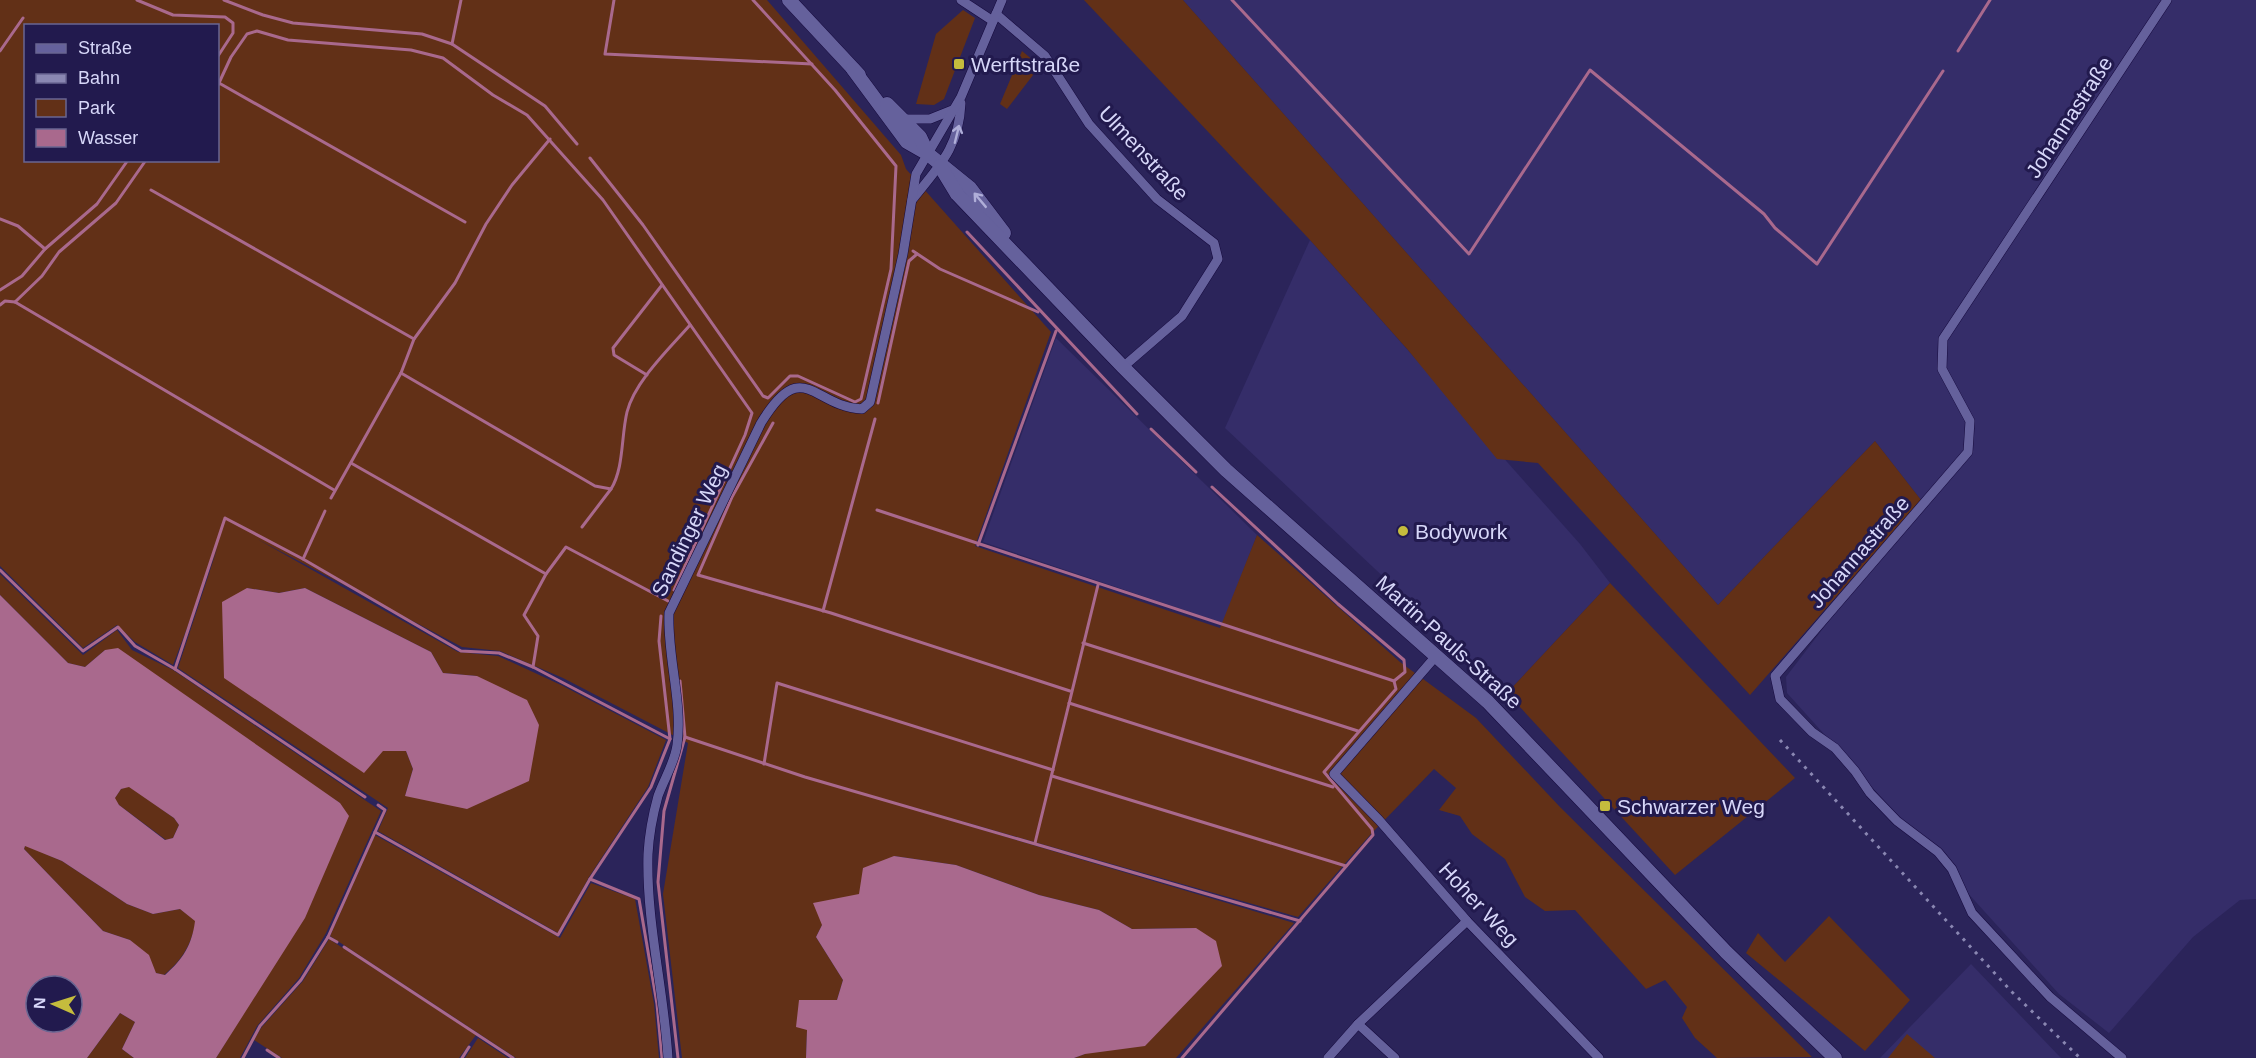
<svg xmlns="http://www.w3.org/2000/svg" width="2256" height="1058" font-family="Helvetica,sans-serif">
	<rect width="100%" height="100%" fill="#2b245a"/>
	<g fill="#352d69">
		<path d="M 1183,0 L 2256,0 L 2256,899 L 2240,900 L 2193,937 L 2109,1033 L 2059,994 L 1787,693 L 1786,677 L 1921,500 L 1875,441 L 1718,605 Z"/>
		<path d="M 1310,240 L 1580,544 L 1610,583 L 1507,693 L 1225,428 Z"/>
		<path d="M 1056,338 L 1257,535 L 1223,623 L 983,542 Z"/>
		<path d="M 1971,964 L 2061,1058 L 1880,1058 Z"/>
	</g>
	<g fill="#623017" fill-rule="evenodd">
		<path d="M 0,0 L 767,0 L 901,155 L 906,169 L 1051,332 L 975,546 L 1220,628 L 1257,535 L 1400,662 L 1476,718 L 1560,807 L 1812,1057 L 1717,1058 L 1695,1038 L 1682,1018 L 1687,1007 L 1665,980 L 1646,989 L 1575,910 L 1545,911 L 1525,897 L 1505,859 L 1472,834 L 1460,816 L 1439,810 L 1456,788 L 1434,769 L 1370,835 L 1298,917 L 775,768 L 1294,923 L 1176,1058 L 1074,1058 L 1085,1054 L 1196,928 L 1132,929 L 1099,910 L 1039,895 L 956,865 L 894,856 L 859,894 L 822,925 L 816,937 L 843,980 L 837,1000 L 817,1002 L 807,1030 L 806,1058 L 682,1058 L 663,894 L 688,743 L 563,678 L 500,651 L 462,647 L 257,539 L 458,652 L 498,656 L 561,685 L 666,740 L 648,787 L 589,877 L 558,933 L 378,831 L 388,808 L 178,668 L 218,546 L 173,665 L 135,642 L 117,625 L 83,648 L 0,566 ZM 26,26 L 218,26 L 218,160 L 26,160 ZM 247,588 L 279,593 L 305,588 L 431,652 L 443,673 L 477,676 L 405,796 L 413,769 L 406,751 L 383,750 L 364,772 Z"/>
		<path d="M 1084,0 L 1183,0 L 1718,605 L 1875,441 L 1921,500 L 1750,695 L 1538,463 L 1497,459 L 1408,350 L 1310,240 Z"/>
		<path d="M 963,10 L 975,18 L 944,99 L 934,105 L 916,104 L 936,34 Z"/>
		<path d="M 1022,51 L 1040,66 L 1007,109 L 1000,104 Z"/>
		<path d="M 0,574 L 83,655 L 117,630 L 132,650 L 173,670 L 381,811 L 326,933 L 299,978 L 257,1026 L 240,1058 L 216,1058 L 241,1017 L 340,803 L 105,650 L 85,667 L 68,663 L 0,595 Z"/>
		<path d="M 1610,583 L 1795,778 L 1675,875 L 1507,693 Z"/>
		<path d="M 129,786 L 174,818 L 179,825 L 173,838 L 166,840 L 119,805 L 114,799 L 121,789 Z"/>
		<path d="M 375,835 L 560,938 L 591,883 L 635,899 L 654,1004 L 659,1058 L 516,1058 L 330,936 Z"/>
		<path d="M 25,845 L 62,861 L 127,904 L 153,914 L 180,909 L 196,921 C 191,945 183,959 164,975 L 156,973 L 130,940 L 103,931 L 24,849 Z"/>
		<path d="M 1829,916 L 1910,1000 L 1865,1051 L 1746,953 L 1758,933 L 1785,962 Z"/>
		<path d="M 329,939 L 476,1035 L 459,1058 L 282,1058 L 254,1040 L 261,1028 L 303,981 Z"/>
		<path d="M 120,1013 L 135,1022 L 122,1049 L 134,1058 L 87,1058 Z"/>
		<path d="M 1907,1034 L 1935,1058 L 1888,1058 Z"/>
		<path d="M 478,1038 L 508,1058 L 465,1058 Z"/>
	</g>
	<g fill="#a9698d" fill-rule="evenodd">
		<path d="M 247,588 L 279,593 L 305,588 L 431,652 L 443,673 L 477,676 L 527,700 L 539,725 L 529,781 L 467,809 L 405,796 L 413,769 L 406,751 L 383,751 L 364,773 L 224,678 L 222,602 Z"/>
		<path d="M 0,595 L 68,663 L 85,667 L 105,650 L 118,648 L 340,803 L 349,816 L 305,918 L 216,1058 L 134,1058 L 122,1049 L 135,1022 L 120,1013 L 87,1058 L 0,1058 ZM 129,787 L 174,818 L 179,825 L 173,838 L 165,840 L 119,805 L 115,798 L 121,789 ZM 25,846 L 62,861 L 127,904 L 153,914 L 180,909 L 195,921 C 192,945 183,959 165,975 L 156,973 L 149,955 L 130,940 L 103,931 L 24,849 ZM 36,986 L 72,986 L 72,1022 L 36,1022 Z"/>
		<path d="M 894,856 L 956,865 L 1039,895 L 1099,910 L 1132,929 L 1196,928 L 1216,941 L 1222,966 L 1145,1046 L 1085,1054 L 1074,1058 L 806,1058 L 807,1030 L 796,1027 L 799,1000 L 837,1000 L 843,980 L 816,937 L 822,925 L 813,903 L 859,894 L 863,868 Z"/>
	</g>
	<g fill="none" stroke-linecap="round" stroke-linejoin="round">
		<g stroke="#a9698d" stroke-width="3">
			<path d="M 137,0 L 173,15 L 225,17 L 233,23 L 233,33 L 218,56"/>
			<path d="M 224,0 L 263,15 L 293,23 L 422,34 L 452,44 L 545,106 L 577,144"/>
			<path d="M 614,0 L 605,54 L 812,64"/>
			<path d="M 1232,0 L 1469,254 L 1590,70 L 1764,214 L 1775,228 L 1817,264 L 1943,71"/>
			<path d="M 452,44 L 461,0"/>
			<path d="M 0,51 L 23,18"/>
			<path d="M 1958,51 L 1990,0"/>
			<path d="M 219,83 L 465,222"/>
			<path d="M 218,85 L 231,57 L 247,34 L 257,31 L 288,40 L 411,50 L 443,58 L 493,95 L 527,115 L 603,200 L 752,413 L 745,435 L 674,590"/>
			<path d="M 590,158 L 643,225 L 763,396 L 768,398 L 790,376 L 798,376 L 855,402 L 861,399 L 891,269 L 896,166 L 835,90 L 753,0"/>
			<path d="M 151,190 L 414,339"/>
			<path d="M 0,219 L 18,226 L 45,249"/>
			<path d="M 967,232 L 1137,414"/>
			<path d="M 913,251 L 940,269 L 1038,312"/>
			<path d="M 0,290 L 22,276 L 45,249 L 97,204 L 128,160"/>
			<path d="M 15,302 L 42,276 L 59,252 L 116,203 L 146,160"/>
			<path d="M 0,305 L 5,301 L 15,302 L 334,490"/>
			<path d="M 401,373 L 595,486 L 611,489 C 624,468 621,437 627,412 C 635,381 669,349 690,325"/>
			<path d="M 647,375 L 614,355 L 613,348 L 662,285"/>
			<path d="M 878,403 L 909,261 L 917,254"/>
			<path d="M 773,423 L 732,497 L 698,575 L 831,613 L 1070,691"/>
			<path d="M 1151,429 L 1196,472"/>
			<path d="M 351,463 L 546,574"/>
			<path d="M 331,498 L 401,373 L 414,339 L 455,283 L 486,224 L 512,185 L 550,139"/>
			<path d="M 877,510 L 1394,681 L 1405,672 L 1404,660 L 1338,604 L 1212,487"/>
			<path d="M 582,527 L 611,489"/>
			<path d="M 978,545 L 1056,331"/>
			<path d="M 303,559 L 325,511"/>
			<path d="M 0,570 L 83,651 L 118,627 L 135,646 L 175,669 L 365,797"/>
			<path d="M 823,611 L 875,419"/>
			<path d="M 1083,643 L 1358,731"/>
			<path d="M 533,667 L 538,636 L 524,615 L 546,574 L 566,547 L 668,601"/>
			<path d="M 175,669 L 225,518 L 303,559 L 461,651 L 499,653 L 533,667 L 670,739"/>
			<path d="M 1069,703 L 1333,787"/>
			<path d="M 685,737 L 805,777 L 1300,921"/>
			<path d="M 764,764 L 777,683 L 1053,770"/>
			<path d="M 1052,776 L 1346,866"/>
			<path d="M 375,832 L 385,810 L 378,805"/>
			<path d="M 1035,843 L 1098,585"/>
			<path d="M 590,879 L 651,787 L 670,739 L 659,641 L 661,616"/>
			<path d="M 328,937 L 337,942"/>
			<path d="M 344,947 L 513,1058"/>
			<path d="M 267,1050 L 279,1058"/>
			<path d="M 243,1058 L 260,1026 L 301,980 L 328,937 L 375,832 L 558,935 L 590,879 L 639,899 L 657,1004 L 662,1058"/>
			<path d="M 462,1058 L 469,1047"/>
			<path d="M 678,1058 L 658,882 L 664,811 L 685,737 L 680,681"/>
			<path d="M 1182,1058 L 1373,835 L 1372,829 L 1324,772 L 1396,689 L 1394,681"/>
		</g>
		<g stroke="#15093d" stroke-width="10">
			<g id="street">
				<path d="M 961,0 L 993,21"/>
				<path d="M 996,14 L 1045,56 L 1089,124 L 1157,199 L 1214,243 L 1218,259 L 1182,316 L 1123,367"/>
				<path d="M 903,119 L 930,119 L 955,109"/>
				<path d="M 912,200 C 939,166 959,148 961,103"/>
				<path d="M 1436,656 L 1334,774 L 1379,820 L 1467,921 L 1599,1058"/>
				<path d="M 1358,1024 L 1395,1058"/>
				<path d="M 668,1058 C 664,990 646,922 648,854 C 649,836 653,814 658,796 C 664,779 675,762 677,745 C 683,703 667,656 669,613 L 761,423 C 803,354 813,407 862,409 L 870,402 L 903,254 L 916,174 L 961,97 L 1002,0"/>
				<path d="M 1328,1058 L 1358,1024 L 1467,921"/>
				<path d="M 2122,1058 L 2050,997 L 1972,913 L 1952,869 L 1938,852 L 1897,821 L 1870,793 L 1855,771 L 1835,748 L 1812,732 L 1780,699 L 1775,676 L 1968,452 L 1970,421 L 1942,369 L 1943,339 L 2167,0"/>
			</g>
		</g>
		<g stroke="#15093d" stroke-width="15">
			<g id="secondary">
				<path d="M 789,0 L 859,75"/>
				<path d="M 853,69 L 907,142 L 928,154 L 970,188 L 1004,233"/>
				<path d="M 887,104 L 920,137 L 928,154"/>
				<path d="M 940,166 L 957,194 L 1123,367 L 1226,470 L 1488,702 L 1726,952 L 1835,1058"/>
			</g>
		</g>
		<use href="#street" stroke="#65619c" stroke-width="9"/>
		<use href="#secondary" stroke="#65619c" stroke-width="14"/>
		<path stroke="#8a87b2" stroke-width="3" stroke-dasharray="3 6" stroke-linecap="butt" d="M 1780,740 L 2012,992 L 2080,1058"/>
	</g>
	<defs><path id="oneway-shaft" d="M-6 0H5M1.5-3L5.5 0L1.5 3" fill="none" stroke-width="1.6" stroke-linecap="round" stroke-linejoin="round" transform="scale(1.5)"/></defs>
	<g stroke="#afaed8">
		<use href="#oneway-shaft" transform="translate(957 134) rotate(-76)"/>
		<use href="#oneway-shaft" transform="translate(980 200) rotate(-130)"/>
	</g>
	<g fill="#c5bc3d" stroke="#221a4e" stroke-width="2">
		<rect x="953" y="58" width="12" height="12" rx="3"/>
		<circle cx="1403" cy="531" r="6"/>
		<rect x="1599" y="800" width="12" height="12" rx="3"/>
	</g>
	<g text-anchor="middle" dominant-baseline="central" stroke-width="6" stroke-linejoin="round" paint-order="stroke">
		<g font-size="21" fill="#d7d7f9" stroke="#221a4e" text-anchor="start">
			<text x="971" y="64">Werftstraße</text>
			<text x="1415" y="531">Bodywork</text>
			<text x="1617" y="806">Schwarzer Weg</text>
		</g>
		<g font-size="21" fill="#d7d7f9" stroke="#221a4e">
			<text transform="translate(2069 117) rotate(-57)">Johannastraße</text>
			<text transform="translate(1144 153) rotate(47)">Ulmenstraße</text>
			<text transform="translate(689 530) rotate(-64)">Sandinger Weg</text>
			<text transform="translate(1859 552) rotate(-49)">Johannastraße</text>
			<text transform="translate(1449 642) rotate(42)">Martin-Pauls-Straße</text>
			<text transform="translate(1479 904) rotate(47)">Hoher Weg</text>
		</g>
	</g>
	<rect x="24" y="24" width="195" height="138" fill="#221a4e" stroke="#6a6692" stroke-width="1.5"/>
	<rect x="36" y="44" width="30" height="9" fill="#65619c" stroke="#6a6692" stroke-width="1.5"/>
	<text x="78" y="54" font-size="18" fill="#d7d7f9">Straße</text>
	<rect x="36" y="74" width="30" height="9" fill="#8a87b2" stroke="#6a6692" stroke-width="1.5"/>
	<text x="78" y="84" font-size="18" fill="#d7d7f9">Bahn</text>
	<rect x="36" y="99" width="30" height="18" fill="#623017" stroke="#6a6692" stroke-width="1.5"/>
	<text x="78" y="114" font-size="18" fill="#d7d7f9">Park</text>
	<rect x="36" y="129" width="30" height="18" fill="#a9698d" stroke="#6a6692" stroke-width="1.5"/>
	<text x="78" y="144" font-size="18" fill="#d7d7f9">Wasser</text>
	<g transform="translate(54 1004) rotate(273)"><circle r="28" fill="#221a4e" stroke="#6a6692" stroke-width="1.5"/>
	<path d="M0-4.5L10 22L0 15L-10 22Z" fill="#c5bc3d"/>
	<text y="-9" font-size="16" font-weight="bold" text-anchor="middle" fill="#d7d7f9">N</text>
	</g>
</svg>
